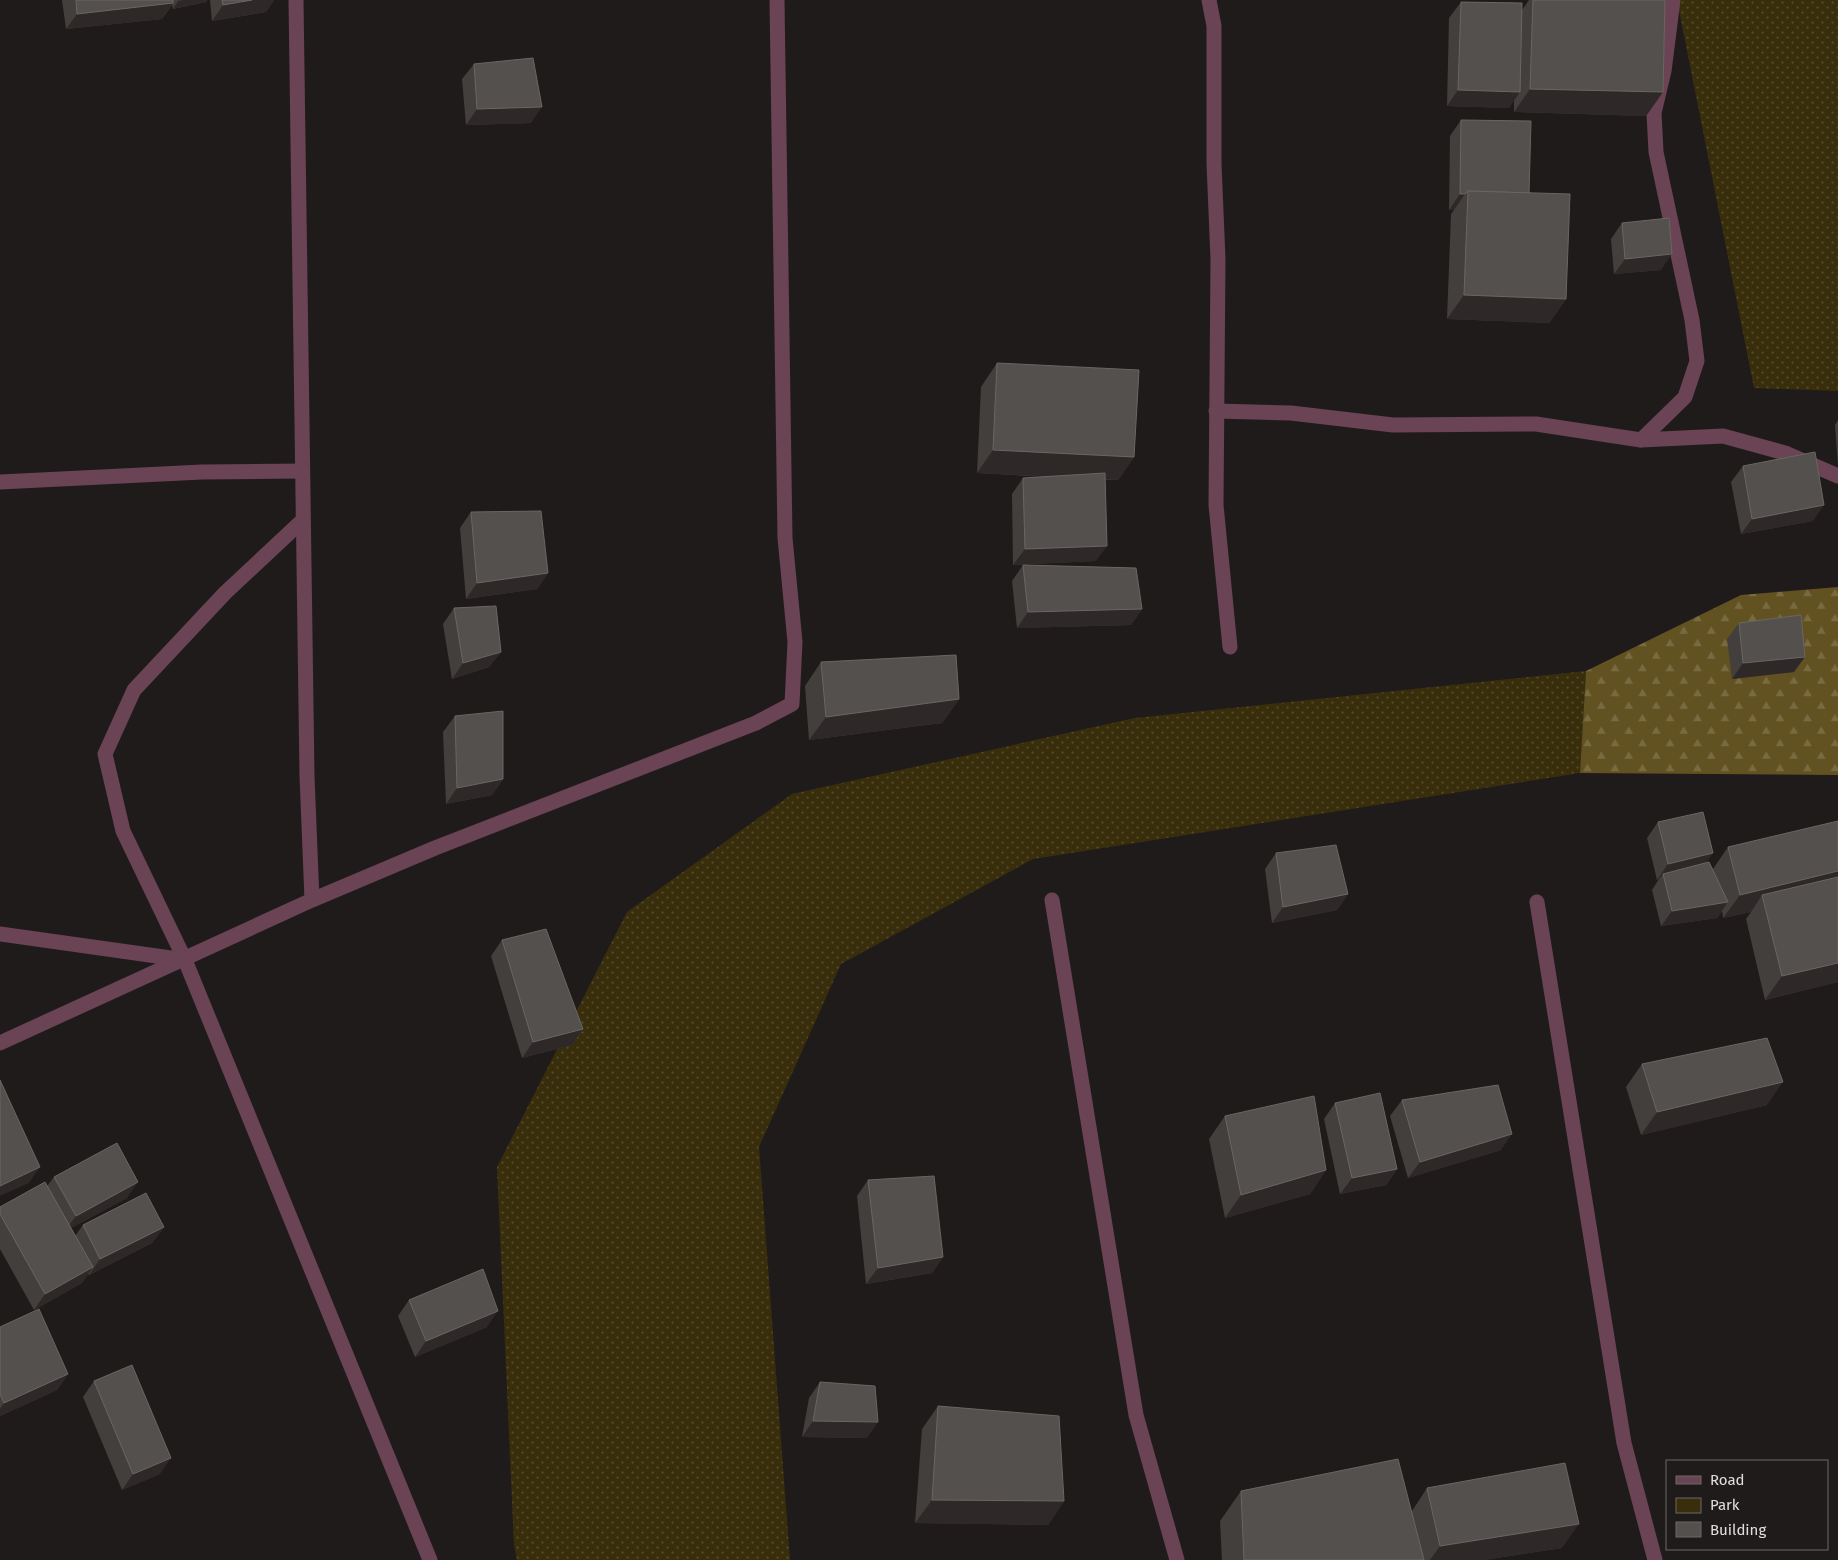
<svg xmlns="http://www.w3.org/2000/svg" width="1838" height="1560" font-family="'Fira Sans',sans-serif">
	<defs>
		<pattern id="green-dots" width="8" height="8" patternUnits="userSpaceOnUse" patternTransform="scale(1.25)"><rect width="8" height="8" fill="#392e0b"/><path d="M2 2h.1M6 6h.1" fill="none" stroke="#554c2e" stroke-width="1.8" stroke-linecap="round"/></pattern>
		<pattern id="forest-firs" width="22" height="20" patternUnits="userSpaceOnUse" patternTransform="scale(1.25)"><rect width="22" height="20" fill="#625221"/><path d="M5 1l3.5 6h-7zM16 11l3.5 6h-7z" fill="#786a41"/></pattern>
	</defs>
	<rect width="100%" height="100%" fill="#201b1b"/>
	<g fill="url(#green-dots)">
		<path d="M 1677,0 L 1838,0 L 1838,391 L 1754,388 Z"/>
		<path d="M 1586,671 L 1580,773 L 1033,859 L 841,964 L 759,1147 L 790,1560 L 517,1560 L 514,1545 L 497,1167 L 627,912 L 792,794 L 1135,718 Z"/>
	</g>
	<path fill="url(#forest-firs)" d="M 1838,587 L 1838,775 L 1580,773 L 1586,671 L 1741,595 Z"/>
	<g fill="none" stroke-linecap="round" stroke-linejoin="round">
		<g stroke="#6a4354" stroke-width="15">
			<path d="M 296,0 L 307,776 L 312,900"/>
			<path d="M 1209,0 L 1214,26 L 1214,164 L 1218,259 L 1216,505 L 1230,647"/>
			<path d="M 1216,411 L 1291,413 L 1393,425 L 1536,424 L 1641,440 L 1723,436 L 1785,453 L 1838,476"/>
			<path d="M 1641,440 L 1685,397 L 1697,361 L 1692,320 L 1656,152 L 1654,113 L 1664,71 L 1673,0"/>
			<path d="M 0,482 L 202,472 L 302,471"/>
			<path d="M 303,520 L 225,593 L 134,690 L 105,754 L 123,831 L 185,960 L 430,1560"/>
			<path d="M 1052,900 L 1136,1415 L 1177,1560"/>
			<path d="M 1537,902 L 1624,1443 L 1655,1560"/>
			<path d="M 0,934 L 185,960"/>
			<path d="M 0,1043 L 312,900 L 435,848 L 756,723 L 792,704 L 795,642 L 785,538 L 777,0"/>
		</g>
	</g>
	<g fill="#433f3c">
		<path d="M 62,0 L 207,0 L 206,2 L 173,9 L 172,5 L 162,19 L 66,29 Z"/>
		<path d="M 210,0 L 274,0 L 266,12 L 212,21 Z"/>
		<path d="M 1529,0 L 1665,0 L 1663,92 L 1646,116 L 1514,112 L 1514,99 L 1509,108 L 1447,106 L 1449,18 L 1461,2 L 1522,10 Z"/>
		<path d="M 474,64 L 531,123 L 466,125 L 462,79 Z"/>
		<path d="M 1461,120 L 1529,193 L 1566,299 L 1549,323 L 1447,319 L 1451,214 L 1454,210 L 1449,210 L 1450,136 Z"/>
		<path d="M 1622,223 L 1661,270 L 1614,274 L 1611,239 Z"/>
		<path d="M 997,363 L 1134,457 L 1118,480 L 1105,480 L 1096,561 L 1013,565 L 1012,494 L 1023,478 L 1047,477 L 977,473 L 981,387 Z"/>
		<path d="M 1838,420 L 1838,466 L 1835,425 Z"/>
		<path d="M 1743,466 L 1813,521 L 1741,534 L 1731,482 Z"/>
		<path d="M 471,512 L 548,573 L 537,589 L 466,599 L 460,528 Z"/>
		<path d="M 1023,565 L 1142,609 L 1131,625 L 1017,628 L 1012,581 Z"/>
		<path d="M 454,608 L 501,652 L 489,667 L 452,679 L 443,624 Z"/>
		<path d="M 1739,623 L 1794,672 L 1732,679 L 1727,639 Z"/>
		<path d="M 821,662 L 959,699 L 942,723 L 809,740 L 805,686 Z"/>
		<path d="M 455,716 L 503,779 L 492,795 L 446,804 L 443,732 Z"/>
		<path d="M 1658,822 L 1713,869 L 1728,847 L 1838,982 L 1765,1000 L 1746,919 L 1751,912 L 1723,918 L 1722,911 L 1717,918 L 1661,926 L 1652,890 L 1659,879 L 1657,880 L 1647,838 Z"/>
		<path d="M 1276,853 L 1348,894 L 1337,910 L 1272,923 L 1265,869 Z"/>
		<path d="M 502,940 L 583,1029 L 572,1045 L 522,1058 L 491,956 Z"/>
		<path d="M 1642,1064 L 1767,1105 L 1641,1135 L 1626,1087 Z"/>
		<path d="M 1402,1100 L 1501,1150 L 1408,1178 L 1390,1116 Z"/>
		<path d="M 1335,1103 L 1397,1169 L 1386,1185 L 1340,1194 L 1324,1119 Z"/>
		<path d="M 1225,1116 L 1326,1170 L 1310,1194 L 1225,1218 L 1209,1139 Z"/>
		<path d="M 54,1177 L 127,1198 L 71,1228 L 75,1236 L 83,1225 L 164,1227 L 152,1243 L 89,1275 L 88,1274 L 82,1283 L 34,1310 L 0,1249 L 0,1207 L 47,1186 Z"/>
		<path d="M 868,1180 L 943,1257 L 932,1273 L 866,1284 L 857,1196 Z"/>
		<path d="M 409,1300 L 487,1327 L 415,1357 L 398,1316 Z"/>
		<path d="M 0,1327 L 68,1374 L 57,1390 L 0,1416 Z"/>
		<path d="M 94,1381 L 160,1474 L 122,1490 L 83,1397 Z"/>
		<path d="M 820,1382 L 867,1438 L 802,1437 L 809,1398 Z"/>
		<path d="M 938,1406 L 1064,1501 L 1048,1525 L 915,1523 L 922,1429 Z"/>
		<path d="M 1427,1488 L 1562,1548 L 1484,1560 L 1222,1560 L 1220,1521 L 1241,1491 L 1412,1511 Z"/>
	</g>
	<g fill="#2e2928">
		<path d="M 183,0 L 207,0 L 206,2 L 173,9 L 178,1 Z"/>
		<path d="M 252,0 L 274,0 L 266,12 L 212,21 L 223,5 Z"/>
		<path d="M 173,3 L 162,19 L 66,29 L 77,14 Z"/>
		<path d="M 1530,89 L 1663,92 L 1646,116 L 1514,112 Z"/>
		<path d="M 1458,90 L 1520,92 L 1509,108 L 1447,106 Z"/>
		<path d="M 542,107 L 531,123 L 466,125 L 477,109 Z"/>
		<path d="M 1460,194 L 1465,194 L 1454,210 L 1449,210 Z"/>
		<path d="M 1672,254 L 1661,270 L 1614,274 L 1625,259 Z"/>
		<path d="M 1464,295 L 1566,299 L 1549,323 L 1447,319 Z"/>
		<path d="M 993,450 L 1134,457 L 1118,480 L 977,473 Z"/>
		<path d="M 1824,505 L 1813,521 L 1741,534 L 1752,519 Z"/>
		<path d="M 1107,546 L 1096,561 L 1013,565 L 1025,549 Z"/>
		<path d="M 548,573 L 537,589 L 466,599 L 477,583 Z"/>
		<path d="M 1142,609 L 1131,625 L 1017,628 L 1028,612 Z"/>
		<path d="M 501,652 L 489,667 L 452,679 L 463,663 Z"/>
		<path d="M 1805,657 L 1794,672 L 1732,679 L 1743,663 Z"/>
		<path d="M 959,699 L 942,723 L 809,740 L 826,717 Z"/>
		<path d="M 503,779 L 492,795 L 446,804 L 457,788 Z"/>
		<path d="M 1713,853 L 1702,869 L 1663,874 L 1659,879 L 1657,880 L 1668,864 Z"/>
		<path d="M 1838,871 L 1838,891 L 1762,895 L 1751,912 L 1723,918 L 1740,895 Z"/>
		<path d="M 1348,894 L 1337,910 L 1272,923 L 1283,907 Z"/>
		<path d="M 1728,902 L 1717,918 L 1661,926 L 1672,911 Z"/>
		<path d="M 1838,963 L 1838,982 L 1765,1000 L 1782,976 Z"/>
		<path d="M 583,1029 L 572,1045 L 522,1058 L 533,1042 Z"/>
		<path d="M 1783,1082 L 1767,1105 L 1641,1135 L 1657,1112 Z"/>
		<path d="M 1512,1134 L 1501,1150 L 1408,1178 L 1420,1162 Z"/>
		<path d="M 40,1167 L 29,1183 L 0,1196 L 0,1186 Z"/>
		<path d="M 1397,1169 L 1386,1185 L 1340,1194 L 1352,1178 Z"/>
		<path d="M 1326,1170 L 1310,1194 L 1225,1218 L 1241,1195 Z"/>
		<path d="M 138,1182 L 127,1198 L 64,1232 L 76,1216 Z"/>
		<path d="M 164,1227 L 152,1243 L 89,1275 L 100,1259 Z"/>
		<path d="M 943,1257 L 932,1273 L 866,1284 L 878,1268 Z"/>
		<path d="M 93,1267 L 82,1283 L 34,1310 L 45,1294 Z"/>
		<path d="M 498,1311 L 487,1327 L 415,1357 L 426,1341 Z"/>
		<path d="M 68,1374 L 57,1390 L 0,1416 L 0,1409 L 4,1403 Z"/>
		<path d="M 813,1421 L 878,1422 L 867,1438 L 802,1437 Z"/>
		<path d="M 171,1458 L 160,1474 L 122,1490 L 133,1474 Z"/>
		<path d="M 932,1500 L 1064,1501 L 1048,1525 L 915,1523 Z"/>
		<path d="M 1579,1524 L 1562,1548 L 1484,1560 L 1430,1560 L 1440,1546 Z"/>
	</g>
	<g fill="#54504e" stroke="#6a6664">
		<path d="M 76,0 L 173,0 L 173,3 L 77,14 Z"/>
		<path d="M 222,0 L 252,0 L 223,5 Z"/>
		<path d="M 1533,0 L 1665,0 L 1663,92 L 1530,89 Z"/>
		<path d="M 1461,2 L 1522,3 L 1520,92 L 1458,90 Z"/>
		<path d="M 533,58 L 542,107 L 477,109 L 474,64 Z"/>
		<path d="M 1461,120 L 1531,121 L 1529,193 L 1468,191 L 1465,194 L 1460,194 Z"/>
		<path d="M 1468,191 L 1570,194 L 1566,299 L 1464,295 Z"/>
		<path d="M 1669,218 L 1672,254 L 1625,259 L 1622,223 Z"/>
		<path d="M 997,363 L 1139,370 L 1134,457 L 993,450 Z"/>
		<path d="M 1815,452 L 1824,505 L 1752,519 L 1743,466 Z"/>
		<path d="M 1105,473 L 1107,546 L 1025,549 L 1023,478 Z"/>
		<path d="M 541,511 L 548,573 L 477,583 L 471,512 Z"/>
		<path d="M 1023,565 L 1136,568 L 1142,609 L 1028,612 Z"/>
		<path d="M 496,606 L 501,652 L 463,663 L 454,608 Z"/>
		<path d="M 1801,615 L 1805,657 L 1743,663 L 1739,623 Z"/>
		<path d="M 956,655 L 959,699 L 826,717 L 821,662 Z"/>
		<path d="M 503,711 L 503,779 L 457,788 L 455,716 Z"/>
		<path d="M 1703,812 L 1713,853 L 1668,864 L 1658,822 Z"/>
		<path d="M 1838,821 L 1838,871 L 1740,895 L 1728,847 Z"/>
		<path d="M 1336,845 L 1348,894 L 1283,907 L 1276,853 Z"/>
		<path d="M 1709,862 L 1728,902 L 1672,911 L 1663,874 Z"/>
		<path d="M 1838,877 L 1838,963 L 1782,976 L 1762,895 Z"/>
		<path d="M 546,929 L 583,1029 L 533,1042 L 502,940 Z"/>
		<path d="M 1767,1038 L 1783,1082 L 1657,1112 L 1642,1064 Z"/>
		<path d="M 0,1080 L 40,1167 L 0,1186 Z"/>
		<path d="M 1498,1085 L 1512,1134 L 1420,1162 L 1402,1100 Z"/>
		<path d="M 1380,1093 L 1397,1169 L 1352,1178 L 1335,1103 Z"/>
		<path d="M 1314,1096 L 1326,1170 L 1241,1195 L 1225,1116 Z"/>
		<path d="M 117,1143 L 138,1182 L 76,1216 L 54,1177 Z"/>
		<path d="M 934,1176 L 943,1257 L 878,1268 L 868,1180 Z"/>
		<path d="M 45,1182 L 93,1267 L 45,1294 L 0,1214 L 0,1207 Z"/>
		<path d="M 146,1193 L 164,1227 L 100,1259 L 83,1225 Z"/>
		<path d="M 483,1269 L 498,1311 L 426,1341 L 409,1300 Z"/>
		<path d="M 39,1309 L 68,1374 L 4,1403 L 0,1394 L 0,1327 Z"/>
		<path d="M 132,1365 L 171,1458 L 133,1474 L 94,1381 Z"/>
		<path d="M 820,1382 L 875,1386 L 878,1422 L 813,1421 Z"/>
		<path d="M 938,1406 L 1059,1416 L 1064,1501 L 932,1500 Z"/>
		<path d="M 1398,1459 L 1424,1560 L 1244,1560 L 1241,1491 Z"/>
		<path d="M 1565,1463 L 1579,1524 L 1440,1546 L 1427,1488 Z"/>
	</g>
	<rect x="1666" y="1460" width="162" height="90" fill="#201b1b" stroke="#6d6969"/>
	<rect x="1676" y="1476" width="25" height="8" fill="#6a4354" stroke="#6d6969"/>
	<text x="1710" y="1485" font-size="15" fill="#e1dede">Road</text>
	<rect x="1676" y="1498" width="25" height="15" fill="#392e0b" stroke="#6d6969"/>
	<text x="1710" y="1510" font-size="15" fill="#e1dede">Park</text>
	<rect x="1676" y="1522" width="25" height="15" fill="#54504e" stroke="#6d6969"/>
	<text x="1710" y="1535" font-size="15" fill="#e1dede">Building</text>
</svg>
